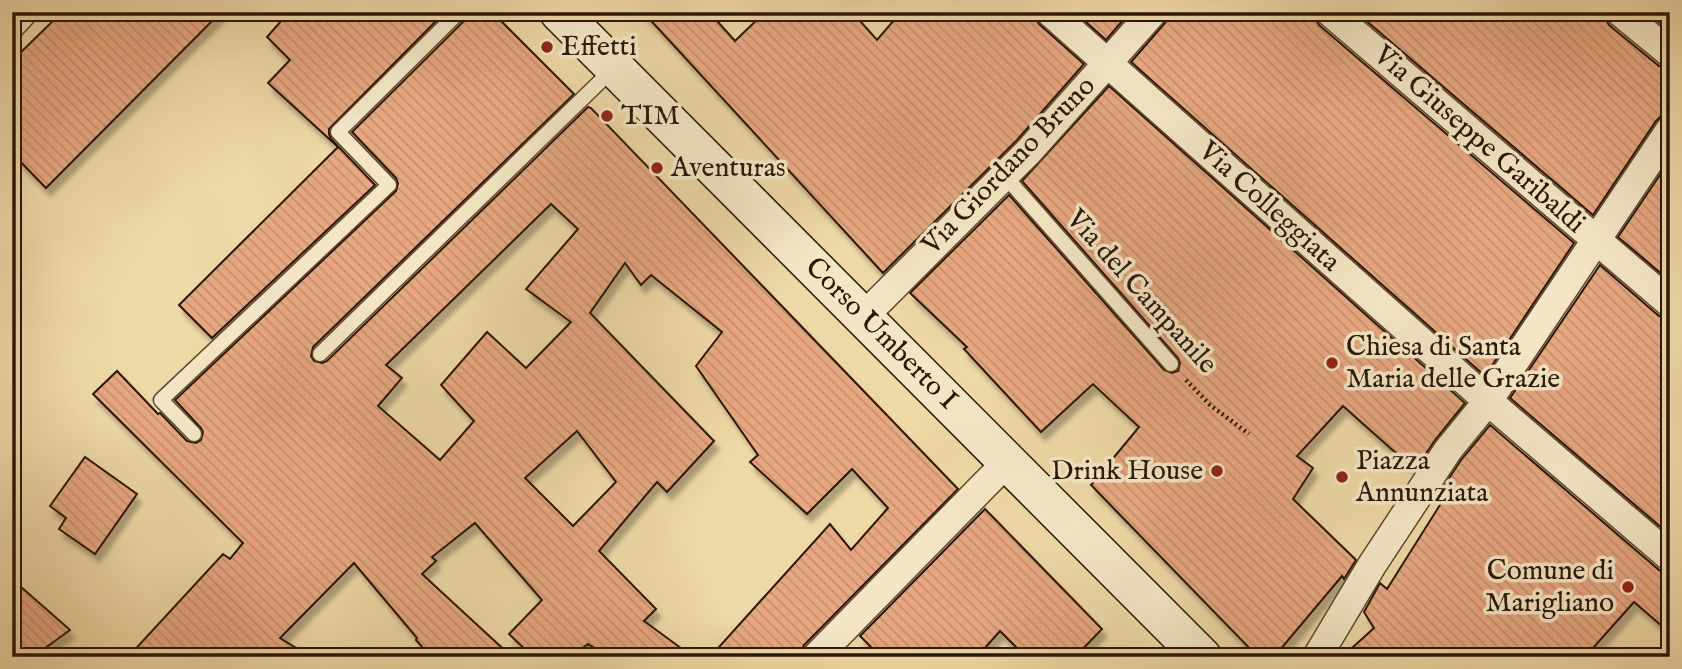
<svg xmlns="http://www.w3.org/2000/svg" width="1682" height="669" font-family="'IM FELL English',serif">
	<defs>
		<pattern id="building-back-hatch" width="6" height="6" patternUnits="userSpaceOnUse" patternTransform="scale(1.75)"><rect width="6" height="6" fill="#e7a781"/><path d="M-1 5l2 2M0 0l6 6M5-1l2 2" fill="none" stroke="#c68f6e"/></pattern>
		<filter id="shadow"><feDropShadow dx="4.5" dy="8" stdDeviation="2" flood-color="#0004"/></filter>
	</defs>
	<rect width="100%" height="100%" fill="#eed8a6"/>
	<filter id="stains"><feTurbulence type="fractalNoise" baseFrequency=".00286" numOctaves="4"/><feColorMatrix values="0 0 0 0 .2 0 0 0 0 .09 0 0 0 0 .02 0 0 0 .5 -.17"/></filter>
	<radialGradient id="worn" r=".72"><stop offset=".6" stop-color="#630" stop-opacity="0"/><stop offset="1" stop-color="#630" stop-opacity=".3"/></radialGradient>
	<g fill="url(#building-back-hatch)" stroke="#2a1705" stroke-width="2" fill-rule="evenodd" filter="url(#shadow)">
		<path d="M 62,12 L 221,12 L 46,188 L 12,153 L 12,61 Z"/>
		<path d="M 289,12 L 445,12 L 329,129 L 329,134 L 331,139 L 375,185 L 212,338 L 179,305 L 338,147 L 268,83 L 290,60 L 267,37 Z"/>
		<path d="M 468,12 L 492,12 L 574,94 L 313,347 L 311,356 L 314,361 L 322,363 L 327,361 L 588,107 L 591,108 L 958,489 L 804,645 L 799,657 L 710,657 L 830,524 L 851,550 L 888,508 L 852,469 L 807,514 L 750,462 L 758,455 L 696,366 L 722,332 L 651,275 L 641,285 L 625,263 L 590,313 L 714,441 L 667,492 L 657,482 L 599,551 L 656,609 L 644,621 L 693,657 L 609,657 L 588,644 L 570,657 L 533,657 L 509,634 L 542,600 L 475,523 L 432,557 L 436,561 L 422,574 L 512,657 L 431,657 L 416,640 L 417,638 L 354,563 L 280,638 L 311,657 L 128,657 L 223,554 L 230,559 L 243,543 L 93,394 L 117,371 L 158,414 L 160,413 L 187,441 L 196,443 L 201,440 L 203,432 L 201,428 L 175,400 L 396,191 L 398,183 L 396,178 L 352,132 L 466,19 ZM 551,204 L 578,229 L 526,289 L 571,322 L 526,368 L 487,332 L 441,385 L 474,421 L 440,460 L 378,406 L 402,378 L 386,365 ZM 577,431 L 616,482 L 573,526 L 525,478 Z"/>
		<path d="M 643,12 L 709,12 L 735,41 L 765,12 L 852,12 L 877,40 L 901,12 L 1034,12 L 1035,18 L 1039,24 L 1084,64 L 1017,140 L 883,273 Z"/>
		<path d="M 1075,12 L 1130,12 L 1106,40 Z"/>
		<path d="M 1169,12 L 1314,12 L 1315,18 L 1319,25 L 1574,243 L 1485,376 L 1131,62 L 1165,23 Z"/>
		<path d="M 1356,12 L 1604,12 L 1605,18 L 1609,25 L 1659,66 L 1670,69 L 1670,114 L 1662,115 L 1656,121 L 1593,215 Z"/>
		<path d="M 1647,12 L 1670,12 L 1670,31 Z"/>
		<path d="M 1109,86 L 1465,403 L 1435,440 L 1415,470 L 1343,406 L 1297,456 L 1313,468 L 1293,499 L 1356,560 L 1344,579 L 1342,576 L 1274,657 L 1258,657 L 1091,485 L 1139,427 L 1093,384 L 1041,432 L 964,349 L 967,347 L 910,293 L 1009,195 L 1164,370 L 1172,373 L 1178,371 L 1180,363 L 1178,358 L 1022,181 Z"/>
		<path d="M 1670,160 L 1670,281 L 1618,237 Z"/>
		<path d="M 1600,265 L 1659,316 L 1670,319 L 1670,535 L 1510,398 Z"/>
		<path d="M 1490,425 L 1659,570 L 1670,573 L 1670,633 L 1634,602 L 1585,657 L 1342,657 L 1374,628 L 1364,612 L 1380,583 L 1387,589 L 1445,497 L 1440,492 L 1461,460 Z"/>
		<path d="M 85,457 L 137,494 L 95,554 L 59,529 L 66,518 L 50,506 Z"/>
		<path d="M 985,509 L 1102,629 L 1075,657 L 1026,657 L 1000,631 L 977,657 L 881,657 L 860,636 Z"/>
		<path d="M 12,579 L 70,630 L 33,657 L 12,657 Z"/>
	</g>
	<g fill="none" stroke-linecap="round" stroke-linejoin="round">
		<g stroke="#5b472d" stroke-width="17">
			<g id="lane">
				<path d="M 1004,175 L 1171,364"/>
				<path d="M 320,354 L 613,69"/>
				<path d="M 194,434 L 161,400 L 389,185 L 338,132 L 459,12"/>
			</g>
		</g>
		<g stroke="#5b472d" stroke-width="31">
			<g id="street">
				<path d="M 1050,12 L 1488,401 L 1670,557"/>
				<path d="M 1330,12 L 1670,303"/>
				<path d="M 1620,12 L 1670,53"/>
				<path d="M 12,24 L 23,12"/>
				<path d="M 863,317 L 1029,151 L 1153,12"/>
				<path d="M 816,657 L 1008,461"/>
				<path d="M 1317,657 L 1372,565 L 1448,450 L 1488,401 L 1670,130"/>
			</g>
		</g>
		<g stroke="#2a1705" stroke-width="41">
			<path id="secondary" d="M 559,12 L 1202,657"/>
		</g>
		<path stroke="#2a1705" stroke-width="4.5" stroke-dasharray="2 3.5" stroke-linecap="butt" d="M 1186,380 L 1210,405 L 1249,434"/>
		<use href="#lane" stroke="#f4e6c5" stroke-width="14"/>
		<use href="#street" stroke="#f4e6c5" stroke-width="28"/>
		<use href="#secondary" stroke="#f4e6c5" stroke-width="38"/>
	</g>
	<g fill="#8f2418" stroke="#f4e6c5" stroke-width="2.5">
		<circle cx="547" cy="47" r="7"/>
		<circle cx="607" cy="116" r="7"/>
		<circle cx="657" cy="168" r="7"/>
		<circle cx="1332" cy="363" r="7"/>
		<circle cx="1217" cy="471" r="7"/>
		<circle cx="1342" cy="477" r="7"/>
		<circle cx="1628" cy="587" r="7"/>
	</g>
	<g text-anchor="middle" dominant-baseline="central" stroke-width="7" stroke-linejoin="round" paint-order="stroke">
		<g font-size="28" fill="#2a1705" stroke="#f4e6c5" text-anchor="start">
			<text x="561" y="47">Effetti</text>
			<text x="621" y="116">TIM</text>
			<text x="671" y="168">Aventuras</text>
			<text x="1346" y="347">Chiesa di Santa<tspan x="1346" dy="32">Maria delle Grazie</tspan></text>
			<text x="1356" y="461">Piazza<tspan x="1356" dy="32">Annunziata</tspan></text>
			<text x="1203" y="471" text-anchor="end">Drink House</text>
			<text x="1614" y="571" text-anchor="end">Comune di<tspan x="1614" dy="32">Marigliano</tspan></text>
		</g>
		<g font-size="28" fill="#2a1705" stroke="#f4e6c5">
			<text transform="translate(1479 140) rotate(41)">Via Giuseppe Garibaldi</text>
			<text transform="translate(1009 166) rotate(-46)">Via Giordano Bruno</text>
			<text transform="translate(1269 207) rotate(42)">Via Colleggiata</text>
			<text transform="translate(1141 292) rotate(48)">Via del Campanile</text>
			<text transform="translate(881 334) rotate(45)">Corso Umberto I</text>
		</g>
	</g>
	<rect width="1682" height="669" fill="none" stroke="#eed8a6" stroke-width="42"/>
	<rect x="14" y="14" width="1654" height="641" fill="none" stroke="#2a1705" stroke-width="3.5"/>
	<rect x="21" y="21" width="1640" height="627" fill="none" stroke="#2a1705" stroke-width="2"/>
	<rect width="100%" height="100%" filter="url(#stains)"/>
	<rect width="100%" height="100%" fill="url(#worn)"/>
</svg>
